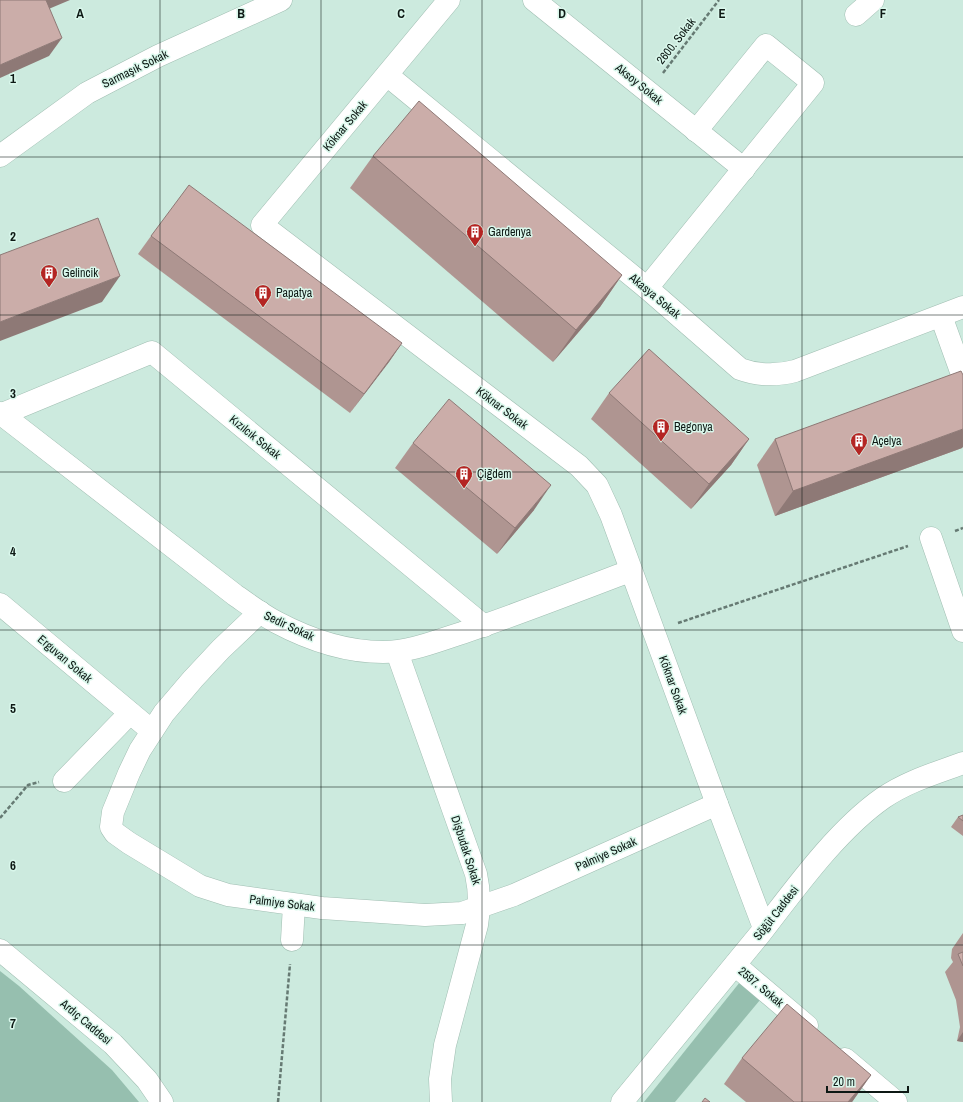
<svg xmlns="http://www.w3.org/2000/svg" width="963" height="1102" font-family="'Archivo Narrow',sans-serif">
	<rect width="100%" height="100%" fill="#cceade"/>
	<g fill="#96bfaf">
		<path d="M 0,971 L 19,986 L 112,1070 L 139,1102 L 0,1102 Z"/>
		<path d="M 740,982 L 760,1000 L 675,1102 L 644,1102 Z"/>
	</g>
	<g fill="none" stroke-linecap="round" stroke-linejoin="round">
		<g stroke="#a0beb2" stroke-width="23">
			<g id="minor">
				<path d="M 449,0 L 262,225 L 579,466 L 597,485 L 611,515 L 717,804 L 764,928"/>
				<path d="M 534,0 L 744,169"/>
				<path d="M 856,15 L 873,0"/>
				<path d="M 387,75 L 647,288 L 740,369 C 759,376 776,376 795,371 L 963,307"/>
				<path d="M 0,156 L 87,93 L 158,56 L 281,0"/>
				<path d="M 647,288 L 813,83 L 766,45 L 696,131"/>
				<path d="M 941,316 L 963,377"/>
				<path d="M 0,413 L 235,595 C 248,604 261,614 276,622 C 308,639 346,652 383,652 C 411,652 436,641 462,633 C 519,614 574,592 630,571"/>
				<path d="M 2,414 L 152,352 L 484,626"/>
				<path d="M 931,538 L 963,631"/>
				<path d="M 0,604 L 152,731"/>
				<path d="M 260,612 L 221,649 L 193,679 L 164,713 L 140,750 L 129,773 L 113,812 L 111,827 L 115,833 L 129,843 L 200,886 L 228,895 L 322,908 L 425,915 L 462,913 L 514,895 L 717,804"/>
				<path d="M 397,652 L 476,874 C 480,892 480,907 477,925 L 445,1045 L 440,1079 L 441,1102"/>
				<path d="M 64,781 L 130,713"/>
				<path d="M 292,940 L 294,905"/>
				<path d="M 0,950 L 113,1044 L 147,1080 L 162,1102"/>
				<path d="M 735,965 L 807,1026"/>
				<path d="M 845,1059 L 896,1102"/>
				<path d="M 622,1102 C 668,1046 714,990 760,934 C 795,889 836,831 883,798 C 908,781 936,773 963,763"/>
			</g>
		</g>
		<g stroke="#667a73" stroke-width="2.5" stroke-dasharray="4 2" stroke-linecap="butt">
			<path d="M 663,73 L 719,0"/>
			<path d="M 955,531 L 963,528"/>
			<path d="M 678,623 L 908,546"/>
			<path d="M 0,818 L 28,785 L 39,782"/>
			<path d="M 278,1102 L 290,964"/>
		</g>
		<use href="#minor" stroke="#fff" stroke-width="22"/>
	</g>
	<g fill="#af9591">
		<path d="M 373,156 L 622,275 L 600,307 L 553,362 L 350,188 Z"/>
		<path d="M 151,236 L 402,343 L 389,362 L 350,413 L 138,254 Z"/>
		<path d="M 609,393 L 749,439 L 731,465 L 691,509 L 591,419 Z"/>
		<path d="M 775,439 L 962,448 L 775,516 L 757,465 Z"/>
		<path d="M 413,443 L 534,510 L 497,554 L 395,468 Z"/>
		<path d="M 963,815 L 963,836 L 951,827 L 958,817 Z"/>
		<path d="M 963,933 L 963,1042 L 957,1041 L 960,1027 L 956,1000 L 945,972 L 953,962 L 951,958 L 952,949 Z"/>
		<path d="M 742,1058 L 871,1075 L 852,1102 L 746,1102 L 724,1084 Z"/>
	</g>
	<g fill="#8e7976">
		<path d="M 44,0 L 70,0 L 32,16 Z"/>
		<path d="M 62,38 L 49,56 L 0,78 L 0,65 Z"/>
		<path d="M 622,275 L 600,307 L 553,362 L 576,330 Z"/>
		<path d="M 120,276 L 102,302 L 0,341 L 0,322 Z"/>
		<path d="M 402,343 L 389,362 L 350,413 L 364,394 Z"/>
		<path d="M 963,429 L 963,447 L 962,448 L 775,516 L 793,491 Z"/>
		<path d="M 749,439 L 731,465 L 691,509 L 709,484 Z"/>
		<path d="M 551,485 L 534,510 L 497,554 L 515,528 Z"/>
		<path d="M 963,1032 L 963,1042 L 957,1041 Z"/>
		<path d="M 871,1075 L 852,1102 L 848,1102 Z"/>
	</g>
	<g fill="#cbada9" stroke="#8e7976">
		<path d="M 0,0 L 46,0 L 62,38 L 0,65 Z"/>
		<path d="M 419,101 L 622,275 L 576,330 L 373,156 Z"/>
		<path d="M 189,185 L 402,343 L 364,394 L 151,236 Z"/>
		<path d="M 98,218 L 120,276 L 0,322 L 0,255 Z"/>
		<path d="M 649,349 L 749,439 L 709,484 L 609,393 Z"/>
		<path d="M 961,371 L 963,375 L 963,429 L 793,491 L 775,439 Z"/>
		<path d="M 449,399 L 551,485 L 515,528 L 413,443 Z"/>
		<path d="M 963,815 L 963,821 L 958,817 Z"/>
		<path d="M 963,952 L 963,966 L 958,954 Z"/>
		<path d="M 787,1004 L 871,1075 L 848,1102 L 794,1102 L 742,1058 Z"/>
		<path d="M 705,1098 L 710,1102 L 702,1102 Z"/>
	</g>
	<path fill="none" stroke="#0d1814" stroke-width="1" stroke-opacity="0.55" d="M 160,0 L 160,1102M 321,0 L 321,1102M 482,0 L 482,1102M 642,0 L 642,1102M 802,0 L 802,1102M 0,157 L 963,157M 0,315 L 963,315M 0,472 L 963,472M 0,630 L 963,630M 0,787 L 963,787M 0,945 L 963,945"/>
	<defs>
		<g id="building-pin" transform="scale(0.9)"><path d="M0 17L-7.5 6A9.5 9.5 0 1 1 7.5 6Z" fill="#b42523" stroke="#d9f7eb"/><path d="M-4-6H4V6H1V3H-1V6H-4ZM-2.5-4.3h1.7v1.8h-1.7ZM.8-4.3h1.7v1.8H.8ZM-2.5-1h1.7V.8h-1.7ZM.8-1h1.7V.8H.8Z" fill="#fff"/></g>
	</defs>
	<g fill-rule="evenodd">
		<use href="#building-pin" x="475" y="232"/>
		<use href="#building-pin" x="49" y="273"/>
		<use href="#building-pin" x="263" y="293"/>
		<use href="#building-pin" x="661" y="427"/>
		<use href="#building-pin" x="859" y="441"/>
		<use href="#building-pin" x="464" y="474"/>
	</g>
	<g text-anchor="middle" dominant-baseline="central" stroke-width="3" stroke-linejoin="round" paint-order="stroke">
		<g font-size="12" fill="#0d1814" stroke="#d9f7eb">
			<text transform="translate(676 41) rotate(-52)">2600. Sokak</text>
			<text transform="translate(135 69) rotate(-26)">Sarmaşık Sokak</text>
			<text transform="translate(639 84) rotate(39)">Aksoy Sokak</text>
			<text transform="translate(345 126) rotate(-50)">Köknar Sokak</text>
			<text transform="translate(655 296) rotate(40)">Akasya Sokak</text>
			<text transform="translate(502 408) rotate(37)">Köknar Sokak</text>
			<text transform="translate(255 437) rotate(39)">Kızılcık Sokak</text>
			<text transform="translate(289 626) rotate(25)">Sedir Sokak</text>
			<text transform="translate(65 659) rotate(40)">Erguvan Sokak</text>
			<text transform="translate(673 685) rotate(70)">Köknar Sokak</text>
			<text transform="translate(466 850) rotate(72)">Dişbudak Sokak</text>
			<text transform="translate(606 854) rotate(-24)">Palmiye Sokak</text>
			<text transform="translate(282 903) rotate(7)">Palmiye Sokak</text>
			<text transform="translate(776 913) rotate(-52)">Söğüt Caddesi</text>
			<text transform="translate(761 987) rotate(40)">2597. Sokak</text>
			<text transform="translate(86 1022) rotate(40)">Ardıç Caddesi</text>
		</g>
		<g font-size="12" fill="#0d1814" stroke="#d9f7eb" text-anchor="start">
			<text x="488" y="232">Gardenya</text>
			<text x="62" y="273">Gelincik</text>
			<text x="276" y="293">Papatya</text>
			<text x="674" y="427">Begonya</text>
			<text x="872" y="441">Açelya</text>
			<text x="477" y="474">Çiğdem</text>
		</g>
	</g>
	<g font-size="13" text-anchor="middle" font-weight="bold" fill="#0d1814" stroke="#d9f7eb" stroke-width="3" stroke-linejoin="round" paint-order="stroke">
		<text x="80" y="18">A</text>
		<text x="241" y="18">B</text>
		<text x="401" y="18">C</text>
		<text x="562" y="18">D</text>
		<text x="722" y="18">E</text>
		<text x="883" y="18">F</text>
		<text x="13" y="83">1</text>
		<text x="13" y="241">2</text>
		<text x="13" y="398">3</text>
		<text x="13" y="556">4</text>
		<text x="13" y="713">5</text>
		<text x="13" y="870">6</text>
		<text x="13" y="1028">7</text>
	</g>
	<path d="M827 1086v6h81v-6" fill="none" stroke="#0d1814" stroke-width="2"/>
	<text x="833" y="1086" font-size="12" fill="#0d1814" stroke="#d9f7eb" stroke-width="3" paint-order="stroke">20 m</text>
</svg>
